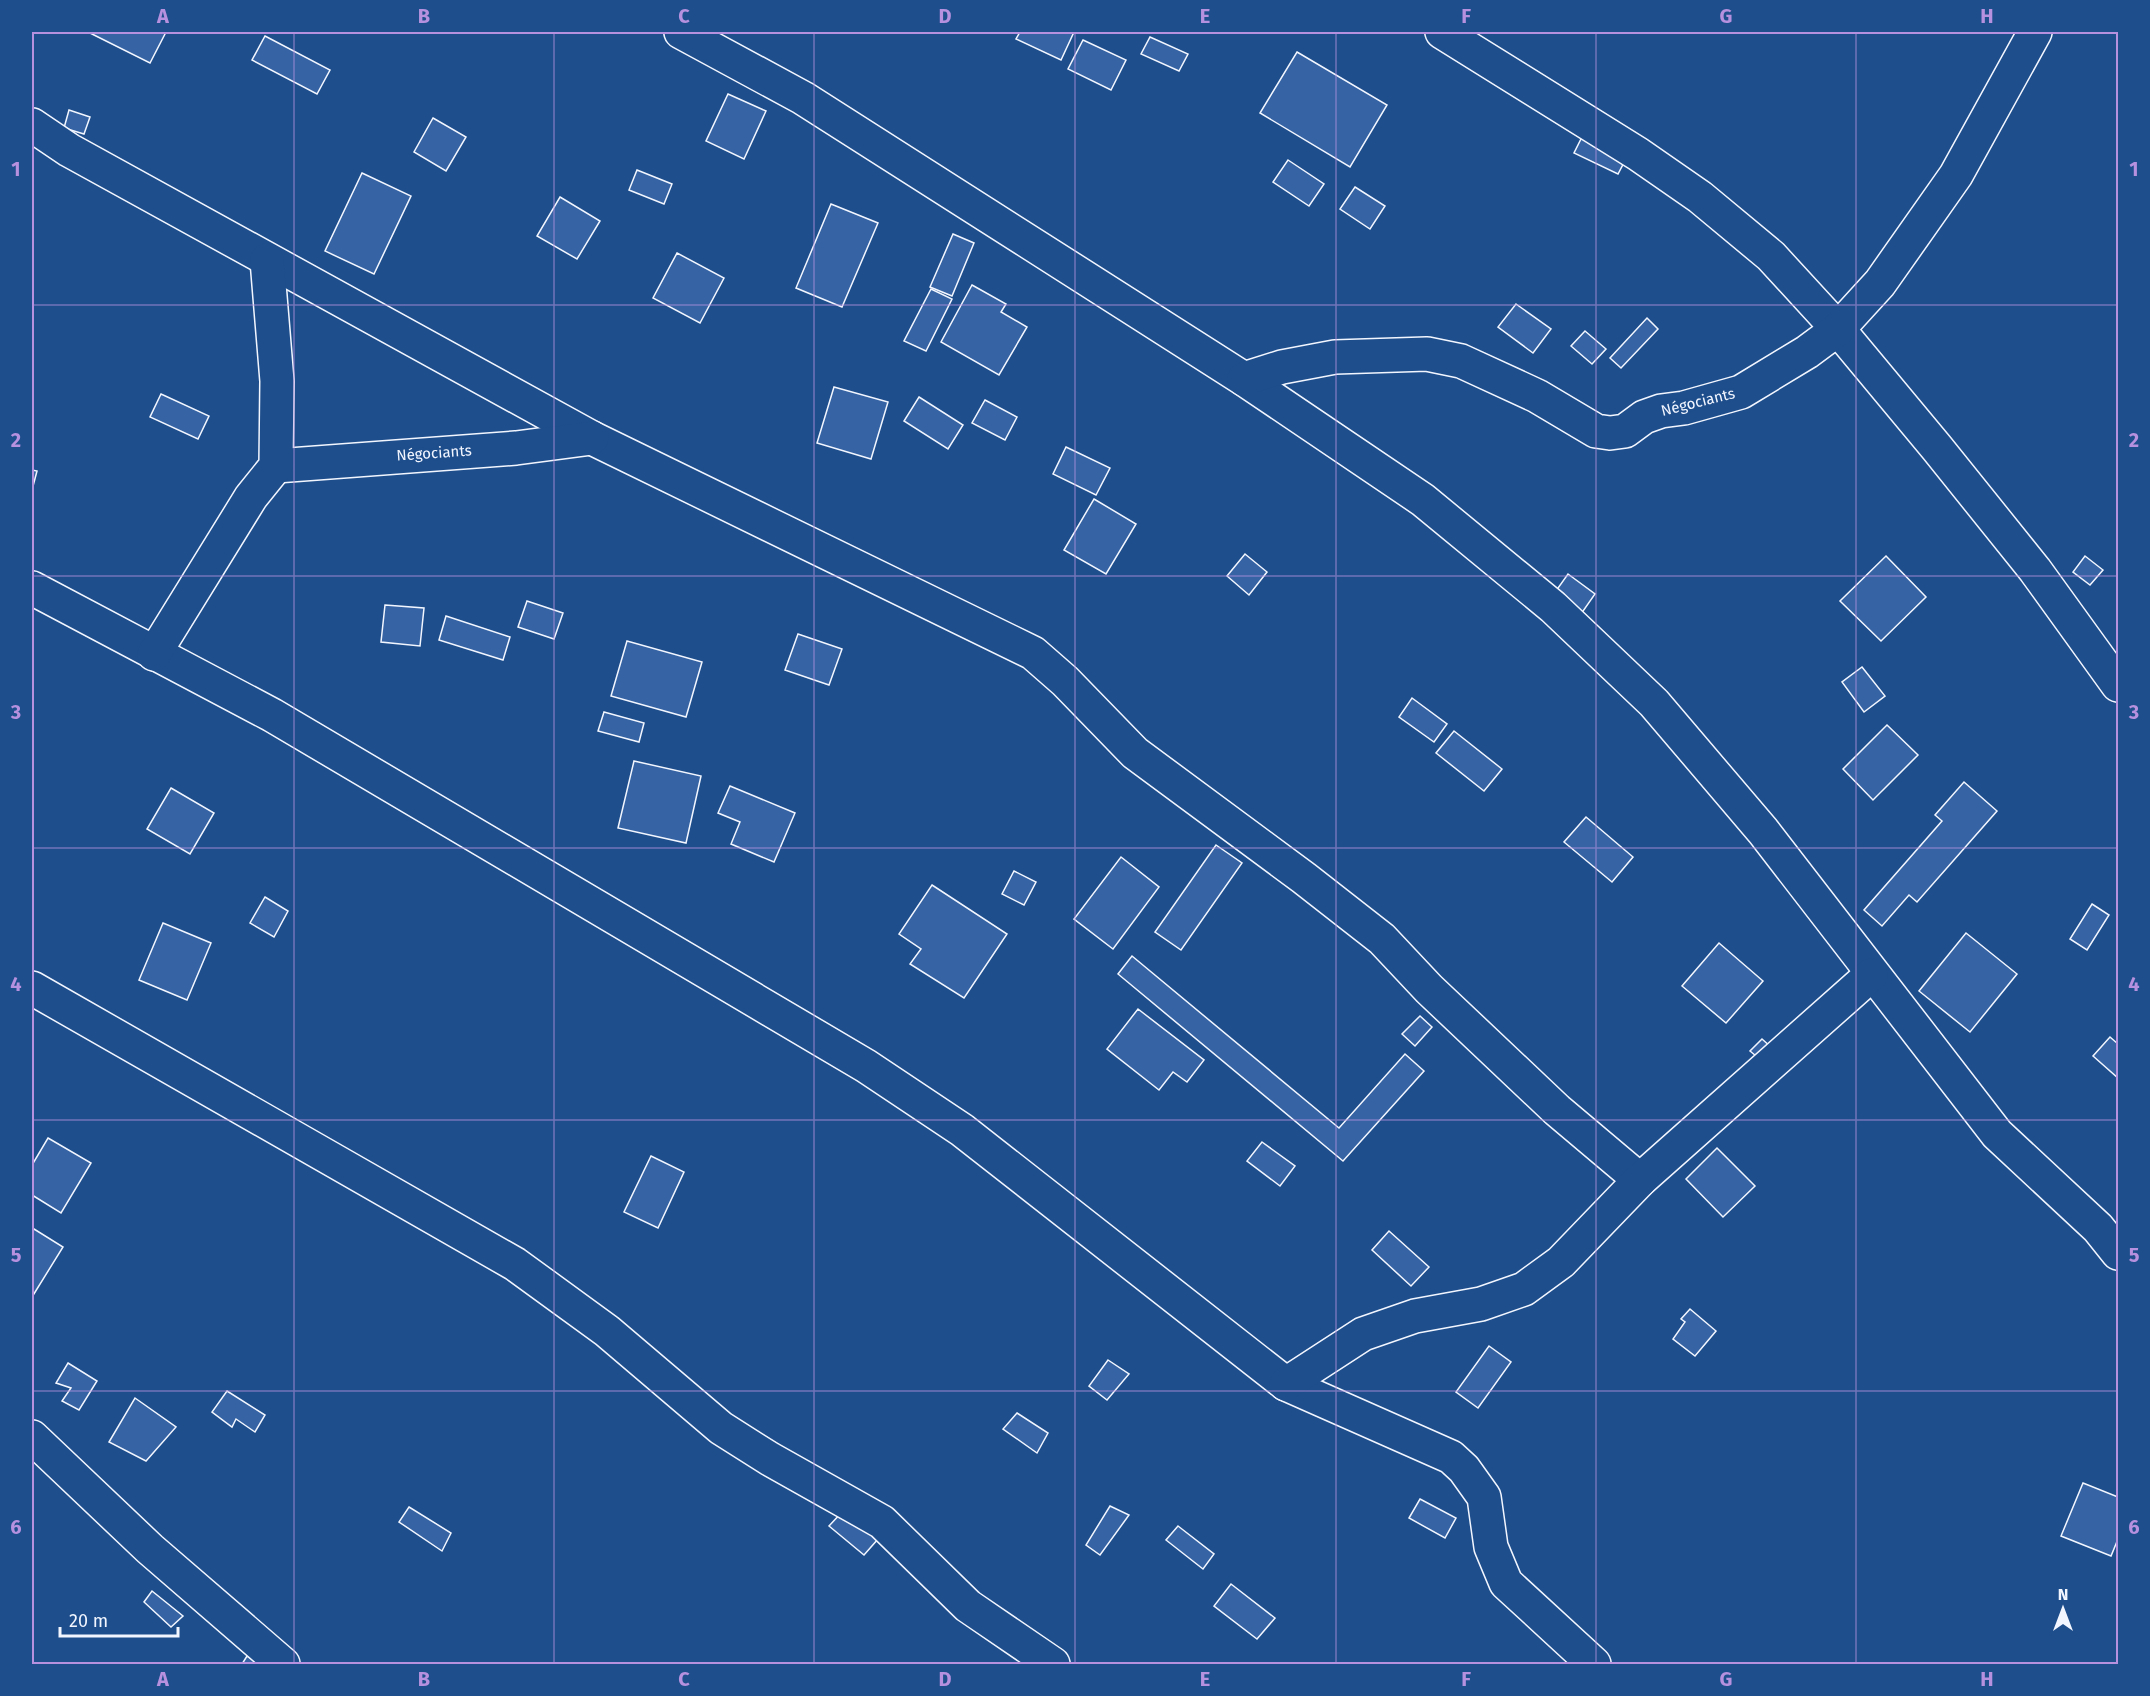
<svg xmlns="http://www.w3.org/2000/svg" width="2150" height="1696" font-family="'Fira Sans',sans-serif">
	<rect width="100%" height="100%" fill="#1f4e8c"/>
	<g fill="#3563a3" stroke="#f2f6ff" stroke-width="1.5">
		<path d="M 88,32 L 166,32 L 150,63 Z"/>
		<path d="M 1020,32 L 1074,32 L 1061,60 L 1016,39 Z"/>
		<path d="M 265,36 L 330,70 L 317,94 L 252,60 Z"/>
		<path d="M 1150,37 L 1188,54 L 1179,71 L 1141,54 Z"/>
		<path d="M 1083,40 L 1126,60 L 1111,90 L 1068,69 Z"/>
		<path d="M 1297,52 L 1387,105 L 1350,167 L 1260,113 Z"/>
		<path d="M 728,94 L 766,111 L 744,159 L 706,141 Z"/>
		<path d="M 69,110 L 90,117 L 84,134 L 64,128 Z"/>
		<path d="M 433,118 L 466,137 L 446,171 L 414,152 Z"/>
		<path d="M 1586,129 L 1630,151 L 1618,174 L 1574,153 Z"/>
		<path d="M 1288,160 L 1324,184 L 1309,206 L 1273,182 Z"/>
		<path d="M 637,170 L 672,184 L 664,204 L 629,190 Z"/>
		<path d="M 362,173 L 411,196 L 374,274 L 325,251 Z"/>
		<path d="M 1355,187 L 1385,206 L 1370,229 L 1340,209 Z"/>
		<path d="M 560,197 L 600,221 L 577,259 L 537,236 Z"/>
		<path d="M 831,204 L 878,223 L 842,307 L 796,288 Z"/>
		<path d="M 953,234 L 974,243 L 952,296 L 930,287 Z"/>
		<path d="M 677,253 L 724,278 L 700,323 L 653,298 Z"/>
		<path d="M 972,285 L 1006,304 L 1001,312 L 1027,327 L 999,375 L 941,342 Z"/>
		<path d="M 931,289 L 952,299 L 926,351 L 904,341 Z"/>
		<path d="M 1516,304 L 1551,329 L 1533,353 L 1498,327 Z"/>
		<path d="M 1647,318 L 1658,329 L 1621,368 L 1610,358 Z"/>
		<path d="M 1585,331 L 1606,349 L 1592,364 L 1571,346 Z"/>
		<path d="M 834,387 L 888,402 L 871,459 L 817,443 Z"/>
		<path d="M 161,394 L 209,416 L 198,439 L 150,417 Z"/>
		<path d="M 919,397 L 963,425 L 948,449 L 904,421 Z"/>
		<path d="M 985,400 L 1017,417 L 1005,440 L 972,423 Z"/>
		<path d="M 1066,447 L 1110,468 L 1096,495 L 1053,474 Z"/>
		<path d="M 32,470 L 37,471 L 32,490 Z"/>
		<path d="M 1094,499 L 1136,524 L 1106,574 L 1064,550 Z"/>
		<path d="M 1245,554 L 1267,572 L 1249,595 L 1227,576 Z"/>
		<path d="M 1886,556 L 1926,597 L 1881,641 L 1840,601 Z"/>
		<path d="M 2085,556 L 2103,570 L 2090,585 L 2073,572 Z"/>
		<path d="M 1568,574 L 1595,594 L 1581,614 L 1553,595 Z"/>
		<path d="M 527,601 L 563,613 L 554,639 L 518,627 Z"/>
		<path d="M 385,605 L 424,608 L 420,646 L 381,642 Z"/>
		<path d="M 446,616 L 510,637 L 503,660 L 439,640 Z"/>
		<path d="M 798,634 L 842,649 L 829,685 L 785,670 Z"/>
		<path d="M 627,641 L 702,662 L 686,717 L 611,696 Z"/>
		<path d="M 1862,667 L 1885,696 L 1864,712 L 1842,682 Z"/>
		<path d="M 1412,698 L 1447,724 L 1434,742 L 1399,717 Z"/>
		<path d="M 604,712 L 644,723 L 639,742 L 598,731 Z"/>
		<path d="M 1887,725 L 1918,755 L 1873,800 L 1843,769 Z"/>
		<path d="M 1454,731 L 1502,769 L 1484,791 L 1436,753 Z"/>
		<path d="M 634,761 L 701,776 L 686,843 L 618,828 Z"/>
		<path d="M 1964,782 L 1997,811 L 1917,902 L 1909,895 L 1882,926 L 1864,910 L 1942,821 L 1935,815 Z"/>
		<path d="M 730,786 L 795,813 L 774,862 L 731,844 L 740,822 L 718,813 Z"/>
		<path d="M 171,788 L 214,813 L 190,854 L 147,829 Z"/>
		<path d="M 1586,817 L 1633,857 L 1612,882 L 1564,842 Z"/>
		<path d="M 1216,845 L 1242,863 L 1181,950 L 1155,932 Z"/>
		<path d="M 1121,857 L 1159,887 L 1113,949 L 1074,919 Z"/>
		<path d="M 1014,871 L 1036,882 L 1024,905 L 1002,894 Z"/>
		<path d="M 932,885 L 1007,934 L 964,998 L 910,964 L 921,949 L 899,934 Z"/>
		<path d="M 265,897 L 288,911 L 274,937 L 250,923 Z"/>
		<path d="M 2092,904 L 2109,915 L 2087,950 L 2070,939 Z"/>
		<path d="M 163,923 L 211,943 L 187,1000 L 139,980 Z"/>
		<path d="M 1966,933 L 2017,974 L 1970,1032 L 1919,991 Z"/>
		<path d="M 1719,943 L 1763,981 L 1726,1023 L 1682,986 Z"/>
		<path d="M 1132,956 L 1339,1128 L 1405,1054 L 1424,1071 L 1343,1161 L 1118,974 Z"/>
		<path d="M 1138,1009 L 1204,1060 L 1187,1082 L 1173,1072 L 1159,1090 L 1107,1049 Z"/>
		<path d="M 1420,1016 L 1432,1027 L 1415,1046 L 1402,1034 Z"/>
		<path d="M 2110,1037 L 2118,1044 L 2118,1078 L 2093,1056 Z"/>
		<path d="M 1762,1039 L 1772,1048 L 1761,1060 L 1750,1051 Z"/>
		<path d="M 48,1138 L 91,1163 L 61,1213 L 32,1195 L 32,1165 Z"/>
		<path d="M 1262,1142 L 1295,1166 L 1280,1186 L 1247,1161 Z"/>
		<path d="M 1717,1148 L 1755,1186 L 1723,1217 L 1686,1179 Z"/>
		<path d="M 651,1156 L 684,1172 L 658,1228 L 624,1212 Z"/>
		<path d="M 34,1229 L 63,1247 L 32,1297 L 32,1233 Z"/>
		<path d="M 1389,1231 L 1429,1267 L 1411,1286 L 1372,1250 Z"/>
		<path d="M 1690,1309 L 1716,1331 L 1695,1356 L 1673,1339 L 1685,1322 L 1681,1319 Z"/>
		<path d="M 1489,1346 L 1511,1362 L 1478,1408 L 1456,1392 Z"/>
		<path d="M 1108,1360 L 1129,1374 L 1107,1400 L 1089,1386 Z"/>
		<path d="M 68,1363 L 97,1381 L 79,1410 L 62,1401 L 71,1388 L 56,1383 Z"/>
		<path d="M 227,1391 L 265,1415 L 255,1432 L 236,1419 L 232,1427 L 212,1412 Z"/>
		<path d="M 135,1398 L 176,1427 L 146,1461 L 109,1442 Z"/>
		<path d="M 1017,1413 L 1048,1433 L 1037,1453 L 1003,1429 Z"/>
		<path d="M 2083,1483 L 2118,1497 L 2118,1539 L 2111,1556 L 2061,1536 Z"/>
		<path d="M 1420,1499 L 1456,1518 L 1445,1538 L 1409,1518 Z"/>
		<path d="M 1110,1506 L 1129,1515 L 1100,1555 L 1086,1545 Z"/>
		<path d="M 409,1507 L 451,1533 L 442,1551 L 399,1522 Z"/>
		<path d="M 842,1512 L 878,1539 L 864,1555 L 829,1526 Z"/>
		<path d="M 1178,1526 L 1214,1554 L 1203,1569 L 1166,1540 Z"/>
		<path d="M 1231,1584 L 1275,1618 L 1257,1639 L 1214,1606 Z"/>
		<path d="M 152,1591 L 183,1616 L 171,1627 L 144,1602 Z"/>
		<path d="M 247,1656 L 260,1664 L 242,1664 Z"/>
	</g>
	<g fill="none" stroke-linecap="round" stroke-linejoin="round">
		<g stroke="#f2f6ff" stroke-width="36">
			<g id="minor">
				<path d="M 681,32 L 803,98 L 1244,379 L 1423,500 L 1553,607 L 1654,703 L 1763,831 L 1997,1134 L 2098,1228 L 2118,1253"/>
				<path d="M 1442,32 L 1638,154 L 1700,197 L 1771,256 L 1838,329 L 1937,448 L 2035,570 L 2118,685"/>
				<path d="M 32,125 L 69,150 L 592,438 L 1033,653 L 1065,681 L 1135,753 L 1304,878 L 1382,939 L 1429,989 L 1557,1110 L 1640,1180"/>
				<path d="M 1244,379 L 1282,367 L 1335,357 L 1427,354 L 1461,361 L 1537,396 L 1596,431 L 1610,433 L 1625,431 L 1644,417 L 1661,411 L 1684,408 L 1741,392 L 1807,352 L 1838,329 L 1880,283 L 1956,175 L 2035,32"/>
				<path d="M 276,466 L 516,448 L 592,438"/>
				<path d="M 32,588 L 272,715 L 866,1066 L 962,1130 L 1286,1384 L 1451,1457 L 1464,1469 L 1484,1497 L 1491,1547 L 1506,1583 L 1594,1664"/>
				<path d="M 154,654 L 251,497 L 276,466 L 277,381 L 267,260"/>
				<path d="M 32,988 L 515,1264 L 607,1331 L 721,1428 L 770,1459 L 882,1522 L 968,1606 L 1053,1664"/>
				<path d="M 1286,1384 L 1363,1334 L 1415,1316 L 1481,1304 L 1524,1289 L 1561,1262 L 1640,1180 L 1871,975"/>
				<path d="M 32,1437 L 150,1549 L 283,1664"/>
			</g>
		</g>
		<use href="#minor" stroke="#1f4e8c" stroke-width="33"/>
	</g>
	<path fill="none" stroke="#b691df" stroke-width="1.5" stroke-opacity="0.55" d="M 294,32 L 294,1664M 554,32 L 554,1664M 814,32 L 814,1664M 1075,32 L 1075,1664M 1336,32 L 1336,1664M 1596,32 L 1596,1664M 1856,32 L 1856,1664M 32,305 L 2118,305M 32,576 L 2118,576M 32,848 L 2118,848M 32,1120 L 2118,1120M 32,1391 L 2118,1391"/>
	<g text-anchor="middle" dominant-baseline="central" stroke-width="4.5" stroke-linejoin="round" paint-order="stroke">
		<g font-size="15" fill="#f2f6ff" stroke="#1f4e8c">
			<text transform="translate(1698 402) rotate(-14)">Négociants</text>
			<text transform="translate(434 453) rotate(-4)">Négociants</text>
		</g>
	</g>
	<rect width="2150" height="1696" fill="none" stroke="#1f4e8c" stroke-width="66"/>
	<g transform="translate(2063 1609)" stroke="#1f4e8c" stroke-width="4.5" paint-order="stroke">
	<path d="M0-4.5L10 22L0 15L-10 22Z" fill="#f2f6ff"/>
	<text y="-9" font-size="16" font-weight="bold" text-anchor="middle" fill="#f2f6ff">N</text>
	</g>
	<path d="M60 1627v9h118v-9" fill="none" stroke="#f2f6ff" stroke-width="3"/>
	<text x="69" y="1627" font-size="18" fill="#f2f6ff" stroke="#1f4e8c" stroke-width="4.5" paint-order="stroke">20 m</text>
	<rect x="33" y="33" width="2084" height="1630" fill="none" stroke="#b691df" stroke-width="2"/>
	<g font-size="20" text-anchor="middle" font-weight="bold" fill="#b691df">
		<text x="163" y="23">A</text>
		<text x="424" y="23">B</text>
		<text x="684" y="23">C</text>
		<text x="945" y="23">D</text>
		<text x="1205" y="23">E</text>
		<text x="1466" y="23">F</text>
		<text x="1726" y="23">G</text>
		<text x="1987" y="23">H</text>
		<text x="16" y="176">1</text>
		<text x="2134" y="176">1</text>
		<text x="16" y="447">2</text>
		<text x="2134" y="447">2</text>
		<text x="16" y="719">3</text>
		<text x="2134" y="719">3</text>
		<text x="16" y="991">4</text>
		<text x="2134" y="991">4</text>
		<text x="16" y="1262">5</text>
		<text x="2134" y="1262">5</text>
		<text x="16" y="1534">6</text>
		<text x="2134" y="1534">6</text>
		<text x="163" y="1686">A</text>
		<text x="424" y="1686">B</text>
		<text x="684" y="1686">C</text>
		<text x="945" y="1686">D</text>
		<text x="1205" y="1686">E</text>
		<text x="1466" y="1686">F</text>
		<text x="1726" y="1686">G</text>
		<text x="1987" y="1686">H</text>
	</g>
</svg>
